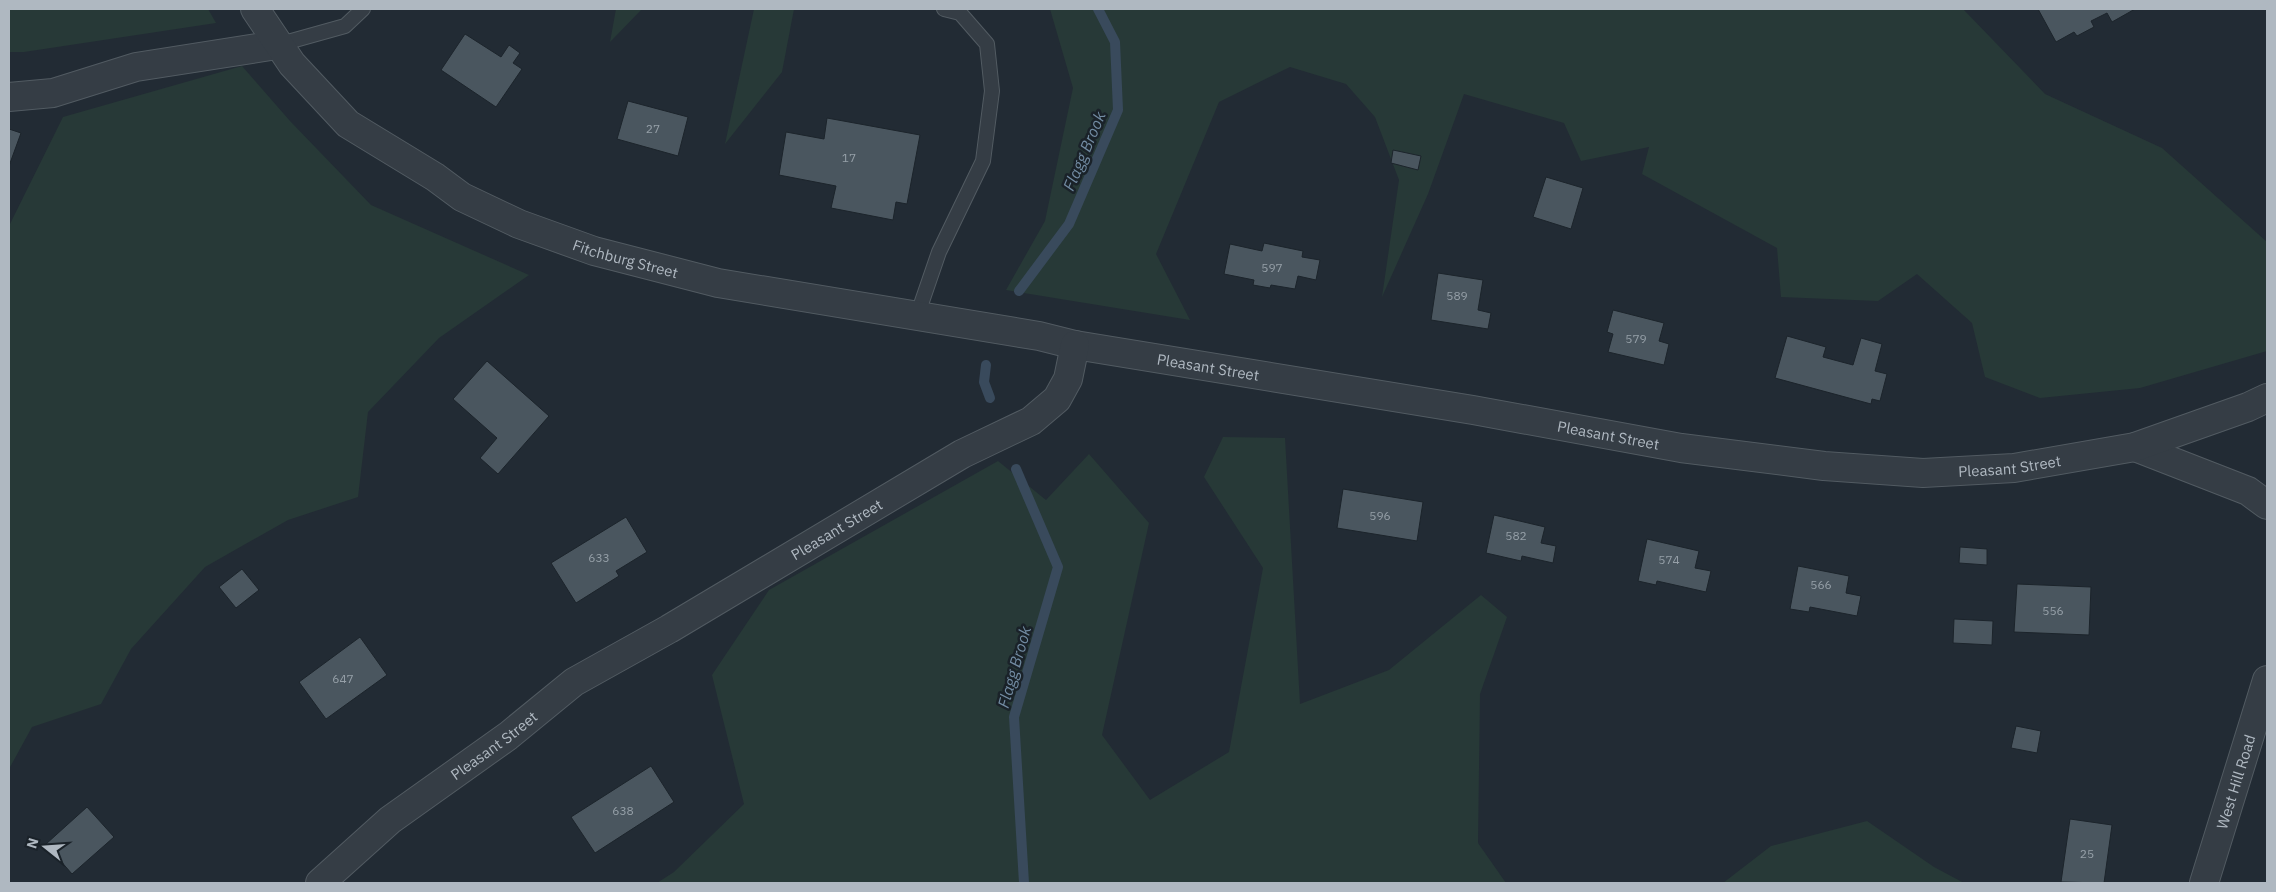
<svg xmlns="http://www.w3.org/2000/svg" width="2276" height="892" font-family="'IBM Plex Sans',sans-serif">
	<rect width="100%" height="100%" fill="#222b34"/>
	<g fill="#273937">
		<path d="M 9,9 L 208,9 L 216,23 L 24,52 L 9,52 Z"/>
		<path d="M 616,9 L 642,9 L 610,42 Z"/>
		<path d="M 754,9 L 794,9 L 782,72 L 725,144 Z"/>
		<path d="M 1050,9 L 1963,9 L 2045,94 L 2162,148 L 2267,242 L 2267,351 L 2140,388 L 2040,398 L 1985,377 L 1972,323 L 1917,274 L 1878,301 L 1781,297 L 1777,248 L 1642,174 L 1649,147 L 1581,161 L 1564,123 L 1464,94 L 1428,194 L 1382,297 L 1399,180 L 1375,117 L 1346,84 L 1290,67 L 1219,102 L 1156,254 L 1190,320 L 1006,290 L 1045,221 L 1073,88 Z"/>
		<path d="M 242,66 L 290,121 L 371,205 L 529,275 L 439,338 L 368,412 L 358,497 L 288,520 L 205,567 L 131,649 L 101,704 L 32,727 L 9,769 L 9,226 L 63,117 Z"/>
		<path d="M 1223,437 L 1285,438 L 1300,704 L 1389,670 L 1481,595 L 1507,617 L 1480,694 L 1478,843 L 1506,883 L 657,883 L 674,872 L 744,804 L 712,675 L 769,590 L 998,461 L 1046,500 L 1089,454 L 1149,523 L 1102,735 L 1150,800 L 1229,752 L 1263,568 L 1204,477 Z"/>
		<path d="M 1867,821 L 1934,867 L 1964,883 L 1723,883 L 1771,846 Z"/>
	</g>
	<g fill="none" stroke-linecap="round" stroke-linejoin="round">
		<g stroke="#394a5c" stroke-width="10">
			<path d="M 1019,291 L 1069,224 L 1118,110 L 1115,42 L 1098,9"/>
			<path d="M 986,365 L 984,382 L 990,398"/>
			<path d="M 1016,469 L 1058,567 L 1014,717 L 1024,883"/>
		</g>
	</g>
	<g fill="#4a565f" stroke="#1c242b">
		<path d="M 2038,9 L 2135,9 L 2112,22 L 2107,13 L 2091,21 L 2094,27 L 2077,36 L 2074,32 L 2056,42 Z"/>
		<path d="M 465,34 L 501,57 L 509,45 L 520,53 L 513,63 L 522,69 L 496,107 L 441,70 Z"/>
		<path d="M 628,101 L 688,117 L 678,156 L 617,139 Z"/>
		<path d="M 827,118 L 920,135 L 907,204 L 896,202 L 893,220 L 831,208 L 836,186 L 779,175 L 786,132 L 824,139 Z"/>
		<path d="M 9,129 L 21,133 L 9,166 Z"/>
		<path d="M 1393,150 L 1421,156 L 1418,170 L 1391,163 Z"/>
		<path d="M 1546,177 L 1583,188 L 1571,229 L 1533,217 Z"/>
		<path d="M 1264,243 L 1303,251 L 1302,257 L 1320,260 L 1316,280 L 1298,276 L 1295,289 L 1271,285 L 1270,288 L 1253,285 L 1254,280 L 1224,274 L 1230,244 L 1262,251 Z"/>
		<path d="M 1438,273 L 1483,280 L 1478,310 L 1491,313 L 1488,329 L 1431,320 Z"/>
		<path d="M 1613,310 L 1664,323 L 1659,341 L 1669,344 L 1664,365 L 1608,352 L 1613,334 L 1607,332 Z"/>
		<path d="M 1787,336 L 1826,347 L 1823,357 L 1853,365 L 1861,338 L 1882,344 L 1875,371 L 1887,374 L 1880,401 L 1872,399 L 1871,404 L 1775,378 Z"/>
		<path d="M 487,361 L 549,416 L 498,474 L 480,458 L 497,438 L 453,399 Z"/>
		<path d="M 1343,489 L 1423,502 L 1417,541 L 1337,528 Z"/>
		<path d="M 1494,515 L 1545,527 L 1541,543 L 1556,546 L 1553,563 L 1522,556 L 1521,561 L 1486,553 Z"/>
		<path d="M 626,517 L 647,552 L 616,571 L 619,576 L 576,603 L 551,563 Z"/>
		<path d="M 1647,539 L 1699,551 L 1695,568 L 1711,571 L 1706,592 L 1657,581 L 1656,585 L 1638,581 Z"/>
		<path d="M 1960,547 L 1987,549 L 1987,565 L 1959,563 Z"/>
		<path d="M 1798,566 L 1849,576 L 1846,593 L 1861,596 L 1857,616 L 1810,607 L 1809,612 L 1790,609 Z"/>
		<path d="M 242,569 L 259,590 L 236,608 L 219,587 Z"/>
		<path d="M 2017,584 L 2091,587 L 2089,635 L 2014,632 Z"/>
		<path d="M 1954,619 L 1993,621 L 1992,645 L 1953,643 Z"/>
		<path d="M 360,637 L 387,675 L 326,719 L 299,682 Z"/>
		<path d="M 2016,726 L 2041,731 L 2037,753 L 2011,748 Z"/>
		<path d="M 651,766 L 674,802 L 595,853 L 571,817 Z"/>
		<path d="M 87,807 L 114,837 L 72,874 L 46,844 Z"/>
		<path d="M 2070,819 L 2112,825 L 2104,883 L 2061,882 Z"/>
	</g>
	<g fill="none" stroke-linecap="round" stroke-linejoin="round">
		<g stroke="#525b62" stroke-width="16">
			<g id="service">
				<path d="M 277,45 L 345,26 L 363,9"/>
				<path d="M 917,316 L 939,252 L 983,161 L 992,91 L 987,44 L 960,13 L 944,9"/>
			</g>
		</g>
		<g stroke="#525b62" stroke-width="30">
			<g id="minor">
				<path d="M 9,97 L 53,93 L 136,67 L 277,45"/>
				<path d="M 2135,447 L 2248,491 L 2267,505"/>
				<path id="s1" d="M 2204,883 L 2267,680"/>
			</g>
		</g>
		<g stroke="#525b62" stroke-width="30">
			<g id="tertiary">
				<path id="s2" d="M 255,9 L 292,64 L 348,124 L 435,177 L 462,197 L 519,224 L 594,251 L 718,283 L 1039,336 L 1075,345 L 1473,410 L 1681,448 L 1824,466 L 1923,473 L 2014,468 L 2135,447 L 2248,407 L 2267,398"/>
				<path id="s3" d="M 320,883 L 390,820 L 508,736 L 574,682 L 669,629 L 962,454 L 1031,421 L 1057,399 L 1068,379 L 1075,345"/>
			</g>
		</g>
		<use href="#service" stroke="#353d45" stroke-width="14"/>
		<use href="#minor" stroke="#353d45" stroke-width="28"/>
		<use href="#tertiary" stroke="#353d45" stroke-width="28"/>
	</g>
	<g text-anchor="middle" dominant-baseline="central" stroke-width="5" stroke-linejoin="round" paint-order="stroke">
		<g font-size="12" fill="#96a0a8">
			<text x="653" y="128">27</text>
			<text x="849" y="157">17</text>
			<text x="1272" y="267">597</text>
			<text x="1457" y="295">589</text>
			<text x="1636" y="338">579</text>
			<text x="1380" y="515">596</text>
			<text x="1516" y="535">582</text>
			<text x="599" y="557">633</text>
			<text x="1669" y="559">574</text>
			<text x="1821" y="584">566</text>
			<text x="2053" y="610">556</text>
			<text x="343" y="678">647</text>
			<text x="623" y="810">638</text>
			<text x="2087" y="853">25</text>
		</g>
		<g font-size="15" fill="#afb8c1" stroke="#1a2229">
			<text stroke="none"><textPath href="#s2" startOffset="459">Fitchburg Street</textPath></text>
			<text stroke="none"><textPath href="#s2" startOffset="1052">Pleasant Street</textPath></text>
			<text stroke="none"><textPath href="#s2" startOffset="1458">Pleasant Street</textPath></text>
			<text stroke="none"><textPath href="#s2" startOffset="1862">Pleasant Street</textPath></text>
			<text stroke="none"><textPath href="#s3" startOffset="628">Pleasant Street</textPath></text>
			<text stroke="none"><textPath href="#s3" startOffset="222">Pleasant Street</textPath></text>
			<text stroke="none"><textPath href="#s1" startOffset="106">West Hill Road</textPath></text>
		</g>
		<g font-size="16" font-style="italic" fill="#728ba2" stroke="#1a2229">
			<text transform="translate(1084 151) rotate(-67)">Flagg Brook</text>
			<text transform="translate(1014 667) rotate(-74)">Flagg Brook</text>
		</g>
	</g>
	<rect width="2276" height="892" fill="none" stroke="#afb8c1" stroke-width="20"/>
	<g transform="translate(45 847) rotate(287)" stroke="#1a2229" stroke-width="4" paint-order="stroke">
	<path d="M0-4L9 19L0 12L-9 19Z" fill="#afb8c1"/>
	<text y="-8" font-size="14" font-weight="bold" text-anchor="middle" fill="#afb8c1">N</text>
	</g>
</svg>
